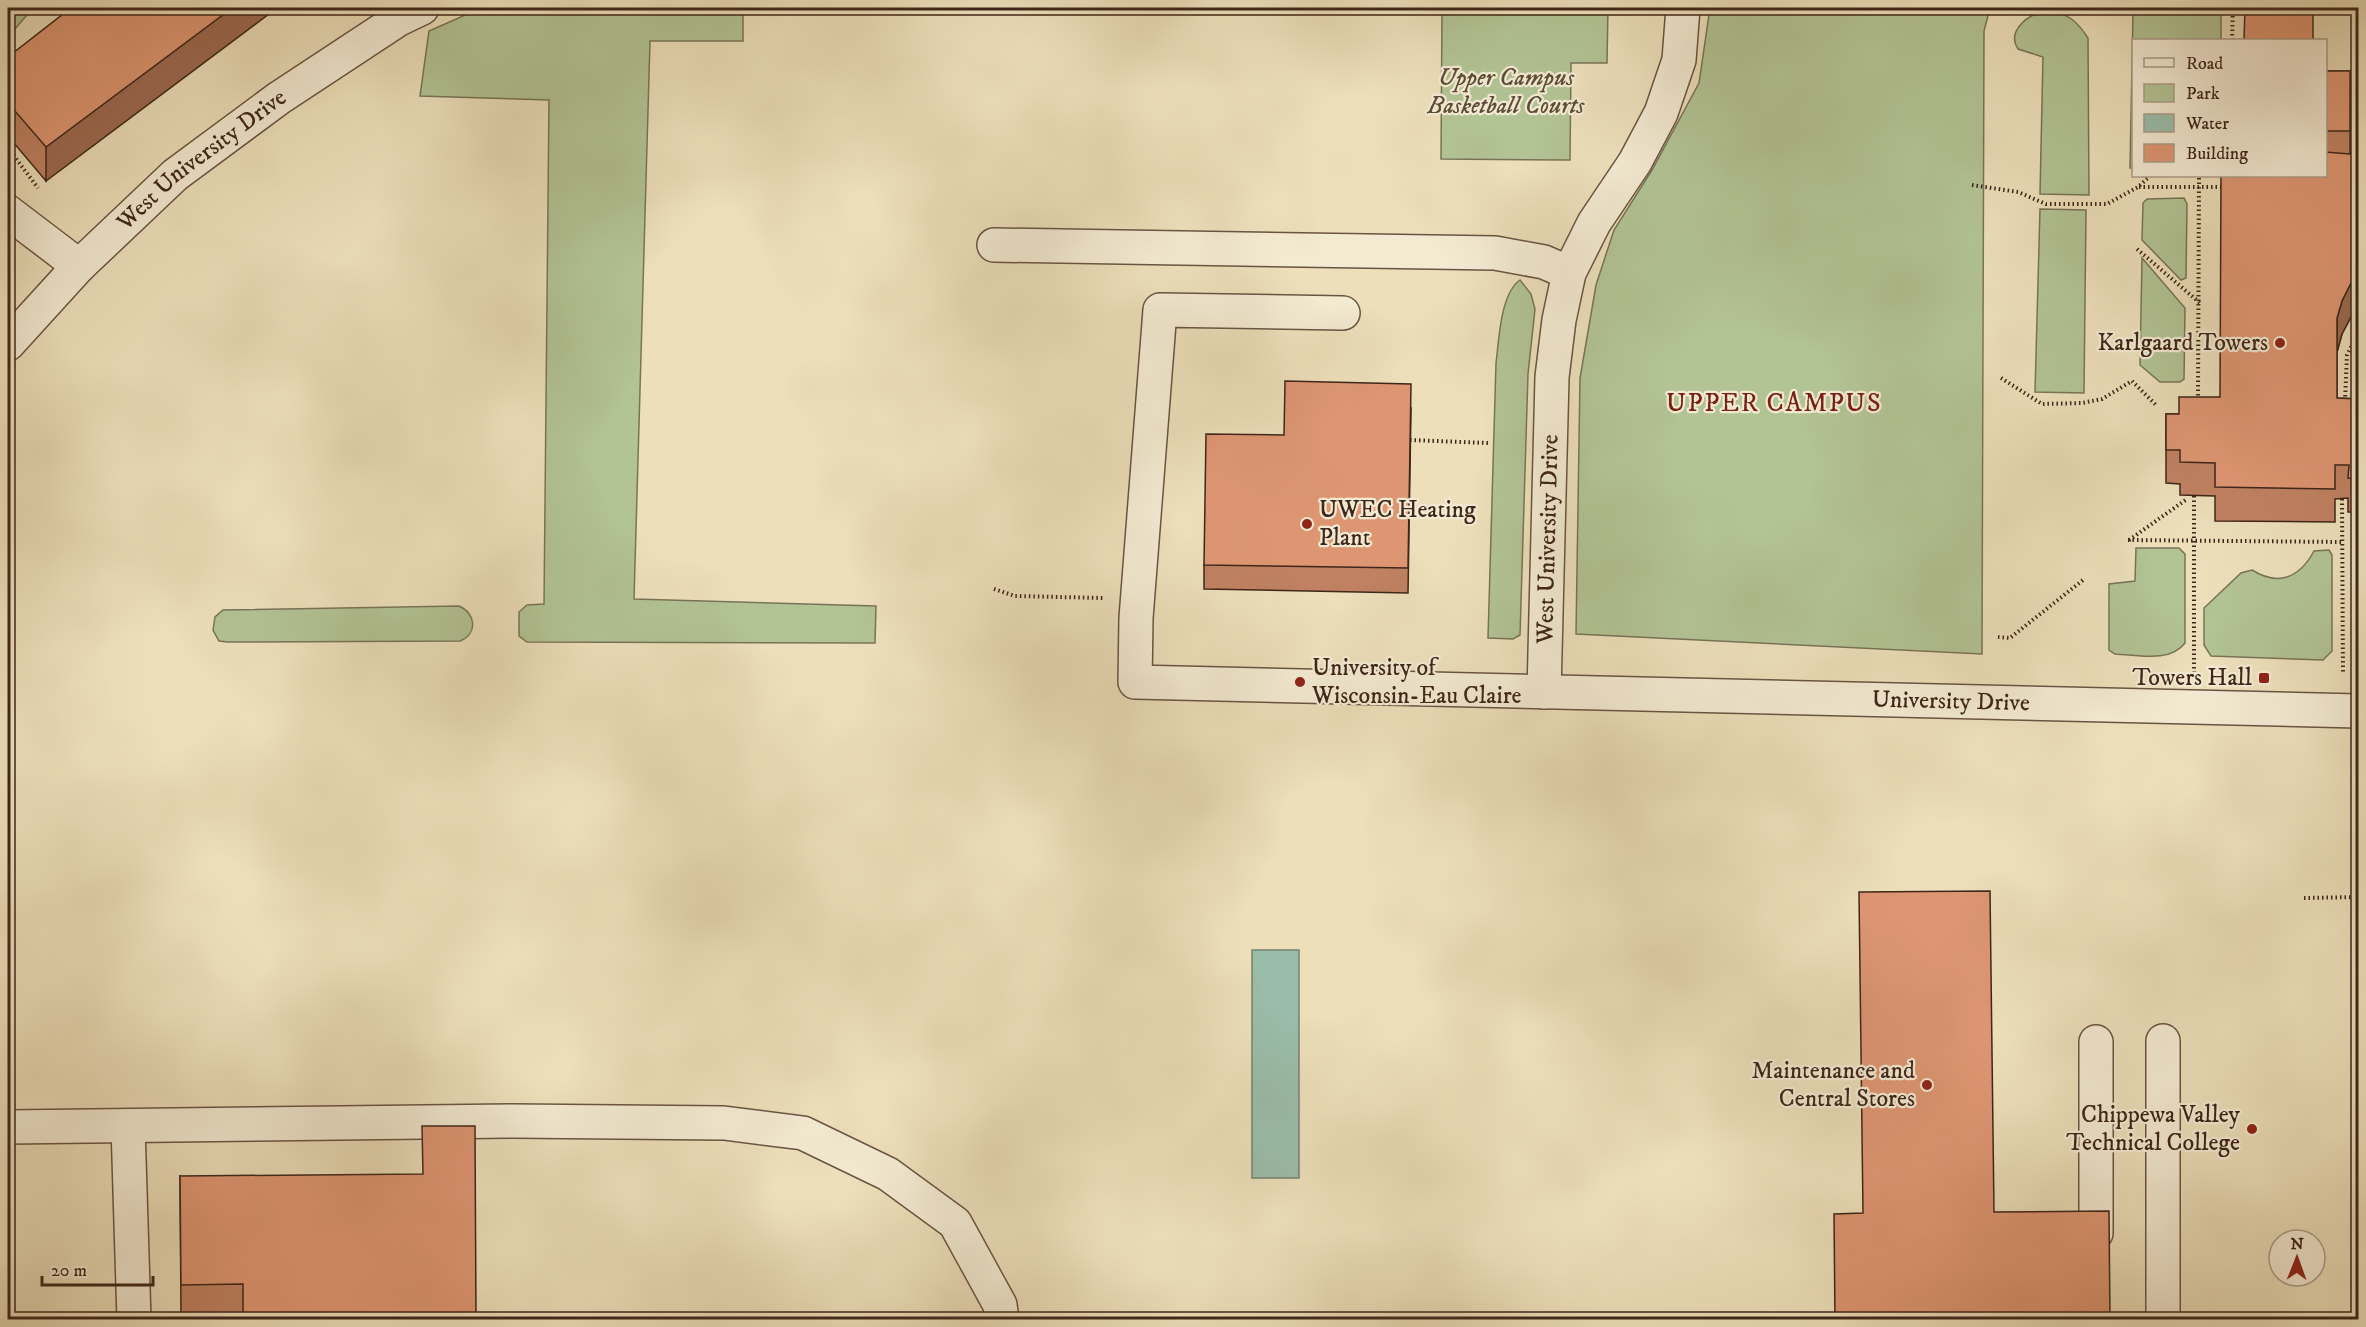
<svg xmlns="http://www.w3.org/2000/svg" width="2366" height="1327" font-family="'IM FELL DW Pica',serif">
	<rect width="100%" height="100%" fill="#ecdfba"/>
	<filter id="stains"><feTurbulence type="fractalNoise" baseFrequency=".00333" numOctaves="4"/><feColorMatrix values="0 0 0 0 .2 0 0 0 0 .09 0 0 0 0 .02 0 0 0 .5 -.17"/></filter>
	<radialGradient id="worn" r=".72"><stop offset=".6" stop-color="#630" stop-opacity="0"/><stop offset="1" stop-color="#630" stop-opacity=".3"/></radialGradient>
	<g fill="#b2c394" stroke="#787457" stroke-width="1.5">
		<path d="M 8,8 L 33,8 L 8,37 Z"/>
		<path d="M 481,8 L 743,8 L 743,41 L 650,41 L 634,599 L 876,606 L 875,643 L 527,642 L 519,636 L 519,612 L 527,605 L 544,604 L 549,100 L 420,96 L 429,31 Z"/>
		<path d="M 1442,8 L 1608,8 L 1607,63 L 1571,63 L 1570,160 L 1441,159 Z"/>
		<path d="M 1710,8 L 1990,8 L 1984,31 L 1982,654 L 1576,634 L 1580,378 L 1596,285 L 1614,230 L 1652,170 L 1699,83 Z"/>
		<path d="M 2139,8 L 2221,8 L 2221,40 L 2134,40 L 2134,168 L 2130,168 L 2133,13 Z"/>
		<path d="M 2046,11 C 2067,12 2077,21 2088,38 L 2089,195 L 2040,194 L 2043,57 L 2018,49 C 2006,31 2029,13 2046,11 Z"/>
		<path d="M 2184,198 L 2187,204 L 2186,278 L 2181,280 L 2142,240 L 2143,203 L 2147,199 Z"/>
		<path d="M 2040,209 L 2086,210 L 2084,393 L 2035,392 Z"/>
		<path d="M 2142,258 L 2185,308 L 2184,379 L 2180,382 L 2160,382 L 2140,365 Z"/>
		<path d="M 1520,280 L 1531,294 L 1535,309 L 1528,374 L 1520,635 L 1513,639 L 1488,638 L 1496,363 C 1499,341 1500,294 1520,280 Z"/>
		<path d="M 2136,548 L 2179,548 L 2185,554 L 2185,643 C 2170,663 2138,655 2115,654 L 2109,650 L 2109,584 L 2135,581 Z"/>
		<path d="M 2329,550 L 2332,555 L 2332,651 L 2323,660 L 2211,656 L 2204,645 L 2204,608 L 2241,573 L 2252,570 C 2279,587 2300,577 2314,551 Z"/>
		<path d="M 459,606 C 476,613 478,634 460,641 L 228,642 L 219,641 L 213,630 L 215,617 L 223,610 Z"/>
	</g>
	<rect fill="#9abdaa" stroke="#768170" stroke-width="1.5" x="1252" y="950" width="47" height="228"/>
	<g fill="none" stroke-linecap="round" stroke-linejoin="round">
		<g stroke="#6a5442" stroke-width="36">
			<g id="minor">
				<path d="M 8,212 L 79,266"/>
				<path d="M 994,245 L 1495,253 L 1544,262 L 1569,273"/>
				<path id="s1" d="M 1343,313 L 1160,310 L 1136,618 L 1135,682 L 2358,711"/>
				<path id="s2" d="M 8,344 L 79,266 L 175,175 L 279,98 L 399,19 L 422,8"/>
				<path id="s3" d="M 1544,692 L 1552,377 L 1559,320 L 1569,273 L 1594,223 L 1635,162 L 1661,113 L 1679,60 L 1683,8"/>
				<path d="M 2163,1041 L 2163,1320"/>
				<path d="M 2096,1042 L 2096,1233"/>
				<path d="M 128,1126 L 134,1320"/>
				<path d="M 8,1127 L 513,1121 L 724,1123 L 803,1133 L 888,1174 L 955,1223 L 1000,1305 L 1002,1320"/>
			</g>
		</g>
		<g stroke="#3f261a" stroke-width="4" stroke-dasharray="1.5 3" stroke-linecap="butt">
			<path d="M 2232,40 L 2233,8"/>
			<path d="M 8,148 L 38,188"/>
			<path d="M 1972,185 L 2018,192 L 2046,204 L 2107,204 L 2138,187 L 2150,176"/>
			<path d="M 2139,187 L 2225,187"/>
			<path d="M 2137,249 L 2200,303"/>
			<path d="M 2001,378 L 2042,404 L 2082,403 L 2102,399 L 2132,381 L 2156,405"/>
			<path d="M 2198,400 L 2199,176"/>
			<path d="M 2345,401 L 2347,355 L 2358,333"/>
			<path d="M 1410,440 L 1488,443"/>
			<path d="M 2194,496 L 2194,672"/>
			<path d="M 2342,499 L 2343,674"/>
			<path d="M 2128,540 L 2342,542"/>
			<path d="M 2129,540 L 2187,499"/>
			<path d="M 994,589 L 1015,596 L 1103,598"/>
			<path d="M 1998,637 L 2010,638 L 2083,580"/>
			<path d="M 2304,898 L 2358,897"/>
		</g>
		<use href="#minor" stroke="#f3ead2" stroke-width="33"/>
	</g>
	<g fill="#bf8162" stroke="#3f261a" stroke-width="1.5">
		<path d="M 71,8 L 46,181 L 8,136 L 8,57 Z"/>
		<path d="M 2325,71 L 2350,71 L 2350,154 L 2358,150 L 2358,309 L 2351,317 L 2342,334 L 2337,352 L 2337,398 L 2358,399 L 2358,512 L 2348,512 L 2348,498 L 2335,499 L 2335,522 L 2215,521 L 2215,496 L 2180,495 L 2180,484 L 2166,483 L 2166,414 L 2179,414 L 2220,397 L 2325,176 Z"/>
		<path d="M 1411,408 L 1408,593 L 1204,589 L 1204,565 L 1284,435 Z"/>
		<path d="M 180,1176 L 476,1320 L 243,1317 L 181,1318 Z"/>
	</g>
	<g fill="#9b6950" stroke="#3f261a" stroke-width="1.5">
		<path d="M 232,8 L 277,8 L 46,181 L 46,147 Z"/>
		<path d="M 2358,276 L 2358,309 L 2351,317 L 2342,334 L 2337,352 L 2337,318 L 2342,301 L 2351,283 Z"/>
	</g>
	<g fill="#de9672" stroke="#3f261a" stroke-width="1.5">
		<path d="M 71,8 L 232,8 L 46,147 L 8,103 L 8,57 Z"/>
		<path d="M 2245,8 L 2313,8 L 2313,40 L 2244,40 Z"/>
		<rect x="2325" y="71" width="25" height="60"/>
		<path d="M 2358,150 L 2358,276 L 2351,283 L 2342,301 L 2337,318 L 2337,398 L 2358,399 L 2358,479 L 2348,478 L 2349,465 L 2335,465 L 2335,489 L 2215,487 L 2215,463 L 2180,462 L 2180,450 L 2166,450 L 2166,414 L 2179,414 L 2179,397 L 2220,397 L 2221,176 L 2325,176 L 2325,152 L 2350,154 Z"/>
		<path d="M 1285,381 L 1411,384 L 1408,568 L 1204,565 L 1206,434 L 1284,435 Z"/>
		<path d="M 1990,891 L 1994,1212 L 2109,1211 L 2110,1320 L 1835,1320 L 1834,1214 L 1863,1213 L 1859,892 Z"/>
		<path d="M 422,1126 L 475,1126 L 476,1320 L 243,1320 L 243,1284 L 181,1285 L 180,1176 L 423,1174 Z"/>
		<path d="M 687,1316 L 687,1320 L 549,1320 L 549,1318 Z"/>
	</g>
	<g fill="#8f2418" stroke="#f3ead2" stroke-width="2">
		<circle cx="2280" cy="343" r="6"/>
		<circle cx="1307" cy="524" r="6"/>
		<rect x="2258" y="672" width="12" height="12" rx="3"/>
		<circle cx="1300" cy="682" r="6"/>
		<circle cx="1927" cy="1085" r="6"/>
		<circle cx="2252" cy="1129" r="6"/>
	</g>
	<g text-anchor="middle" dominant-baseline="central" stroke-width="4.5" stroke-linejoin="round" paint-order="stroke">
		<g font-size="24" font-style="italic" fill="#5c4d38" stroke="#f3ead2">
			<text x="1506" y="78">Upper Campus<tspan x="1506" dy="28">Basketball Courts</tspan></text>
		</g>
		<g font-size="24" fill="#3f261a" stroke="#f3ead2">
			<text stroke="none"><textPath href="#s2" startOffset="268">West University Drive</textPath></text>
			<text stroke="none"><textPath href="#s3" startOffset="153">West University Drive</textPath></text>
			<text stroke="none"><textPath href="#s1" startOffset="1372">University Drive</textPath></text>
		</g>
		<g font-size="24" fill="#3f261a" stroke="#f3ead2" text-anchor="end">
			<text x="2268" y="343">Karlgaard Towers</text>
			<text x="1319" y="510" text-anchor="start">UWEC Heating<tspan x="1319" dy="28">Plant</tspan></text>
			<text x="1312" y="668" text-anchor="start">University of<tspan x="1312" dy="28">Wisconsin-Eau Claire</tspan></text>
			<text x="2252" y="678">Towers Hall</text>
			<text x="1915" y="1071">Maintenance and<tspan x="1915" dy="28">Central Stores</tspan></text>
			<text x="2240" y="1115">Chippewa Valley<tspan x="2240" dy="28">Technical College</tspan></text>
		</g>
		<g font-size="26" letter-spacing="1.5" fill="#7a1f14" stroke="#f3ead2">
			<text x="1774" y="403">UPPER CAMPUS</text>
		</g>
	</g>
	<rect width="2366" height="1327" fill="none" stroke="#ecdfba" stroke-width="30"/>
	<rect x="9" y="9" width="2348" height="1309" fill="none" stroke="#3f261a" stroke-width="3"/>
	<rect x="15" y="15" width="2336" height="1297" fill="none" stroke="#3f261a" stroke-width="1.5"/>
	<rect x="2132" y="39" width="195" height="138" fill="#f3ead2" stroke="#ab9c88" stroke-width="1.5"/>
	<rect x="2144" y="58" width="30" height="9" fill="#f3ead2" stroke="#ab9c88" stroke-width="1.5"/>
	<text x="2186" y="69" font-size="18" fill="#3f261a">Road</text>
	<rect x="2144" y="84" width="30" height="18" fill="#b2c394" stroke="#ab9c88" stroke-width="1.5"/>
	<text x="2186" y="99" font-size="18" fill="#3f261a">Park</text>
	<rect x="2144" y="114" width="30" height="18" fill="#9abdaa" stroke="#ab9c88" stroke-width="1.5"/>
	<text x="2186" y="129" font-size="18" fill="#3f261a">Water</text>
	<rect x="2144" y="144" width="30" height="18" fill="#de9672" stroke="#ab9c88" stroke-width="1.5"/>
	<text x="2186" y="159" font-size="18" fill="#3f261a">Building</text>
	<g transform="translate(2297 1258) rotate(1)"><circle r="28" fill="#f3ead2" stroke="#ab9c88" stroke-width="1.5"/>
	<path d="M0-4.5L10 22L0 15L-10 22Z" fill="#8f2418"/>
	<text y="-9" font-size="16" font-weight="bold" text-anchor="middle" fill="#3f261a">N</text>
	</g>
	<path d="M42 1276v9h111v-9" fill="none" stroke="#3f261a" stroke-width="3"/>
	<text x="51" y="1276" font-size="18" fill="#3f261a" stroke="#f3ead2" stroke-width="4.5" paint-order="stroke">20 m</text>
	<rect width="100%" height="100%" filter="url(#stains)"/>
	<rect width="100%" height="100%" fill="url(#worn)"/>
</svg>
